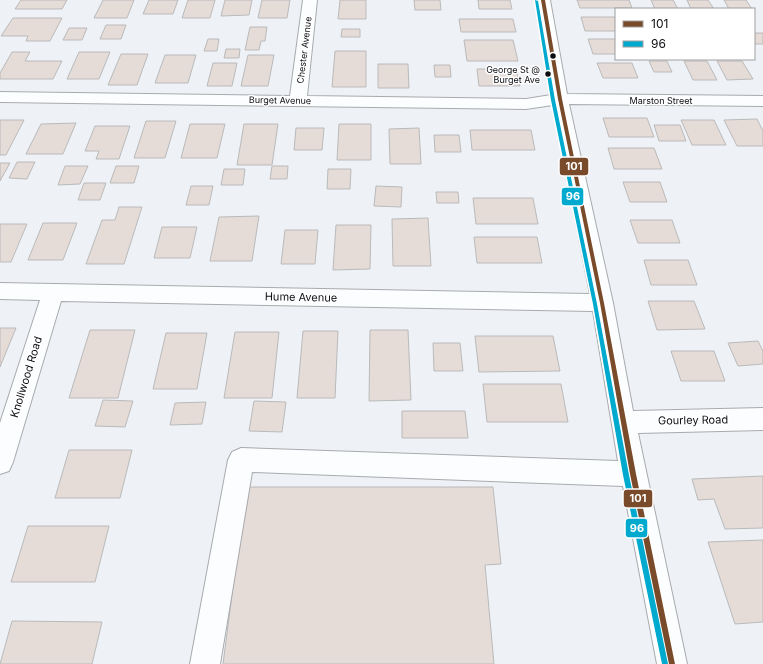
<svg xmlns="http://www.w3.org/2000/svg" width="763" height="664" font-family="Inter,sans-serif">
	<rect width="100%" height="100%" fill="#eef2f6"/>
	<g fill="#e5dbd7" stroke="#bababb">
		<path d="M 21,0 L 67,0 L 62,9 L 15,9 Z"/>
		<path d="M 103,0 L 134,0 L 127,18 L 94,18 Z"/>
		<path d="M 149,0 L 178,0 L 173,14 L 143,14 Z"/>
		<path d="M 188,0 L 215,0 L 210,18 L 182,18 Z"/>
		<path d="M 225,0 L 252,0 L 249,15 L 221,16 Z"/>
		<path d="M 262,0 L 290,0 L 287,18 L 258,18 Z"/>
		<path d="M 340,0 L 366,0 L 366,19 L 338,19 Z"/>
		<path d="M 414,0 L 440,0 L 441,10 L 415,10 Z"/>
		<path d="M 478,0 L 510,0 L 512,9 L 479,9 Z"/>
		<path d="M 577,0 L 629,0 L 632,8 L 580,8 Z"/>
		<path d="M 651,0 L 673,0 L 678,9 L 655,9 Z"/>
		<path d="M 687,0 L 708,0 L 714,9 L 691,9 Z"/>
		<path d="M 724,0 L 746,0 L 752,9 L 729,9 Z"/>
		<path d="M 581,17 L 616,17 L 616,31 L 585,31 Z"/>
		<path d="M 13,18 L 62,18 L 50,41 L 26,41 L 28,36 L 1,36 Z"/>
		<path d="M 459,19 L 513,19 L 516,32 L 461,32 Z"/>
		<path d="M 106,25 L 126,25 L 121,39 L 100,39 Z"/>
		<path d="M 250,27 L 267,27 L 265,41 L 261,41 L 259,50 L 245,50 Z"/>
		<path d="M 69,28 L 87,28 L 82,40 L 63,40 Z"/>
		<path d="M 342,29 L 360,29 L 360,37 L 341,37 Z"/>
		<rect x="754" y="33" width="9" height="11"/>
		<path d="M 208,39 L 219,39 L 217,51 L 204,51 Z"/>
		<path d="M 588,39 L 616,39 L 616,54 L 593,54 Z"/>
		<path d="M 464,40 L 513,40 L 518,61 L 467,61 Z"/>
		<path d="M 226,49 L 240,49 L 239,58 L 224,58 Z"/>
		<path d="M 335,51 L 366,51 L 366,87 L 332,87 Z"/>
		<path d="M 12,52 L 30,52 L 25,61 L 62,61 L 53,79 L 0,79 L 0,73 Z"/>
		<path d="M 79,52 L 110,52 L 99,79 L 67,79 Z"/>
		<path d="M 121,54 L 148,54 L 137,85 L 108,85 Z"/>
		<path d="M 165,55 L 196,55 L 188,83 L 155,83 Z"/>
		<path d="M 248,55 L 274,55 L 268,86 L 241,86 Z"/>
		<path d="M 649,61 L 667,61 L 672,72 L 654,72 Z"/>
		<path d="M 684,61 L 707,61 L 717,80 L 693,80 Z"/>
		<path d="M 717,61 L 742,61 L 753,79 L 727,80 Z"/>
		<path d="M 213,63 L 237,63 L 232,86 L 207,86 Z"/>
		<path d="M 597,63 L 632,63 L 638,78 L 603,78 Z"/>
		<path d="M 378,64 L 408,64 L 409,88 L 378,88 Z"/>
		<path d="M 434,65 L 450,65 L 451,77 L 435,77 Z"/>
		<path d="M 477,69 L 516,69 L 520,86 L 479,86 Z"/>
		<path d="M 603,118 L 647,118 L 654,137 L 609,137 Z"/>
		<path d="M 757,119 L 763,131 L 763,146 L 737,146 L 724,120 Z"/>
		<path d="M 0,120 L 24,120 L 6,155 L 0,155 Z"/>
		<path d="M 681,120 L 714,120 L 726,145 L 692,145 Z"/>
		<path d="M 146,121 L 176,121 L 165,158 L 134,158 Z"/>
		<path d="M 76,123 L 63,154 L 26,154 L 41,124 Z"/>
		<path d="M 190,124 L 225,124 L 217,158 L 181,158 Z"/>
		<path d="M 244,124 L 278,124 L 272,165 L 237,165 Z"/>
		<path d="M 339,124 L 371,124 L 371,160 L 337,160 Z"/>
		<path d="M 654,125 L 680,125 L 686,141 L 659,141 Z"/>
		<path d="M 95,126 L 130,126 L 119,159 L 96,159 L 99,151 L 85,151 Z"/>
		<path d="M 296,128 L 324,128 L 322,150 L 294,150 Z"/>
		<path d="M 419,128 L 421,164 L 390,164 L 389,129 Z"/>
		<path d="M 470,130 L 531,130 L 535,150 L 472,150 Z"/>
		<path d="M 434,135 L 459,135 L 461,152 L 435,152 Z"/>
		<path d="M 608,148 L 654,148 L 662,169 L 614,169 Z"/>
		<path d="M 17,162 L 35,162 L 27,179 L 9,178 Z"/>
		<path d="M 0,163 L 10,163 L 0,181 Z"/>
		<path d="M 65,166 L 88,166 L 80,184 L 58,185 Z"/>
		<path d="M 116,166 L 139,166 L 134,183 L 110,183 Z"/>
		<path d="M 272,166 L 288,166 L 287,179 L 270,179 Z"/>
		<path d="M 224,169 L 245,169 L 243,185 L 221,185 Z"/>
		<path d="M 328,169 L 351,169 L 350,189 L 327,189 Z"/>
		<path d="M 623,182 L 660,182 L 667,202 L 630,202 Z"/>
		<path d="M 84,183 L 106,183 L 100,200 L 78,200 Z"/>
		<path d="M 191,186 L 213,186 L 209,205 L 186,205 Z"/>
		<path d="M 376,186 L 402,187 L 401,207 L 374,206 Z"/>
		<path d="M 436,192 L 458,192 L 459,203 L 437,203 Z"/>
		<path d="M 473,198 L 533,198 L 538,224 L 476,224 Z"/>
		<path d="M 119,207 L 142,207 L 124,264 L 86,264 L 102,220 L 115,220 Z"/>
		<path d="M 259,216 L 252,261 L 210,261 L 219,217 Z"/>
		<path d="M 428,218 L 431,266 L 393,266 L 392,219 Z"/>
		<path d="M 630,220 L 672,220 L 680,243 L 638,243 Z"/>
		<path d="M 43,223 L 77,223 L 63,260 L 28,260 Z"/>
		<path d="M 0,224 L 27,224 L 11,262 L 0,262 Z"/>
		<path d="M 336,225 L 371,225 L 370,269 L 333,270 Z"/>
		<path d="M 162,227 L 197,227 L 190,258 L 154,258 Z"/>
		<path d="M 285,230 L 318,230 L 315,264 L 281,264 Z"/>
		<path d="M 474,237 L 537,237 L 542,263 L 477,263 Z"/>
		<path d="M 644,260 L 688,260 L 697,285 L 651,285 Z"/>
		<path d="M 648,301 L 694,301 L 705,329 L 657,330 Z"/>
		<path d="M 0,328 L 16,328 L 0,367 Z"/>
		<path d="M 90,330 L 135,330 L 118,398 L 69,398 Z"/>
		<path d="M 370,330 L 408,330 L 411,400 L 369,401 Z"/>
		<path d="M 303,331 L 338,331 L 335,398 L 297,398 Z"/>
		<path d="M 235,332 L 279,332 L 272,398 L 224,398 Z"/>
		<path d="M 166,333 L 207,333 L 197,389 L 153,389 Z"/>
		<path d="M 475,336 L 553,336 L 560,371 L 479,372 Z"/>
		<path d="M 758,341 L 763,351 L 763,364 L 738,366 L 728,343 Z"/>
		<path d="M 433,343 L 460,343 L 463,371 L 434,371 Z"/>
		<path d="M 671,351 L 714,351 L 725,381 L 681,381 Z"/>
		<path d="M 483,384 L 561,384 L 568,422 L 487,422 Z"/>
		<path d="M 103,400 L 133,401 L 125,427 L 95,426 Z"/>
		<path d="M 254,401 L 286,402 L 282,432 L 249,431 Z"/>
		<path d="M 206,402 L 202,424 L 170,425 L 175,403 Z"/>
		<path d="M 402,411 L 465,411 L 468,438 L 402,438 Z"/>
		<path d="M 69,450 L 132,450 L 120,498 L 55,498 Z"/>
		<path d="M 763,476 L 763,528 L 725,529 L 714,499 L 698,500 L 692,479 Z"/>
		<path d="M 246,487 L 493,487 L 501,564 L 485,565 L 494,664 L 223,664 Z"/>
		<path d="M 28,526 L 109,526 L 95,582 L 11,582 Z"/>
		<path d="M 763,540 L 763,622 L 735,624 L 708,542 Z"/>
		<path d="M 12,621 L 102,622 L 92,664 L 0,664 Z"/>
	</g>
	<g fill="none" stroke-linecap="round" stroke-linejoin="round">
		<g stroke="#a8aaae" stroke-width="2">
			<path id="minor" d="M 303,0 L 317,0 L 307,96 L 526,99 L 551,95 L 536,0 L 550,0 L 567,94 L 763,96 L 763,106 L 569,104 L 613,303 L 633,411 L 763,408 L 763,430 L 638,433 L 687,664 L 657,664 L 623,486 L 252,472 L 220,664 L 190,664 L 228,460 L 232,452 L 241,448 L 618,461 L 593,311 L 61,301 L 13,462 L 9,471 L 0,474 L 0,423 L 40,300 L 0,299 L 0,283 L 590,294 L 553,105 L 526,109 L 0,102 L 0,92 L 290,96 Z"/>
		</g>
		<use href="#minor" fill="#fcfdfe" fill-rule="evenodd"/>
		<g stroke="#fff" stroke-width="3">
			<path id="bus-1" d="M 541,0 L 545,0 L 562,99 L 604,303 L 636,474 L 675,664 L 669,664 L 630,474 L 600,303 L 558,99 Z"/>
		</g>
		<g stroke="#fff" stroke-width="3">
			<path id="bus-2" d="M 535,0 L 538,1 L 555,100 L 597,304 L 629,475 L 668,664 L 662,664 L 623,475 L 593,304 L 551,100 Z"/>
		</g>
		<use href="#bus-1" fill="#7a4b2a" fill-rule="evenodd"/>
		<use href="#bus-2" fill="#00a9ce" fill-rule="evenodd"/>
	</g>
	<g fill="#0c0d11" stroke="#fff" stroke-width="1.5">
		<circle cx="553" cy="56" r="3.5"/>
		<circle cx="548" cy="74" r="3.5"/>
	</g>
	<g text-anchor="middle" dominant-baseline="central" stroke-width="3" stroke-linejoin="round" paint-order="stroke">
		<g font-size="9" fill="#0c0d11" stroke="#fff">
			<text transform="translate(304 50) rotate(-83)">Chester Avenue</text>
			<text transform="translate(280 100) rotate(1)">Burget Avenue</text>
			<text x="661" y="100">Marston Street</text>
		</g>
		<g font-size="9" fill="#0c0d11" stroke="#fff" text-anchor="end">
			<text x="540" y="69">George St @<tspan x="540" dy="10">Burget Ave</tspan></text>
		</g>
		<g font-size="11" fill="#0c0d11" stroke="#fff">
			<text transform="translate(301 297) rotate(1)">Hume Avenue</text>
			<text transform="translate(26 377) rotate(-73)">Knollwood Road</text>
			<text transform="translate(693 420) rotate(-1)">Gourley Road</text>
		</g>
	</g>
	<g stroke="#fff" stroke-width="1.5">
		<rect x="559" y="157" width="30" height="19" rx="4" fill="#7a4b2a"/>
		<rect x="561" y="187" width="23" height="19" rx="4" fill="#00a9ce"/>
		<rect x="623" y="489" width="30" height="19" rx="4" fill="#7a4b2a"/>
		<rect x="625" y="518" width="23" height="20" rx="4" fill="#00a9ce"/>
	</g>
	<g font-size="11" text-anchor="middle" font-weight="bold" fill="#fff">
		<text x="574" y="170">101</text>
		<text x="573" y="200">96</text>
		<text x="638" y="502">101</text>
		<text x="637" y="532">96</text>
	</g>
	<rect x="615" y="8" width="140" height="52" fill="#ffffff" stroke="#9e9ea0"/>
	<rect x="623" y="21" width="20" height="6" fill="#7a4b2a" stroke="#9e9ea0"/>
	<text x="651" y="28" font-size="12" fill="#0c0d11">101</text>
	<rect x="623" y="41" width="20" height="6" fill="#00a9ce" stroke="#9e9ea0"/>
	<text x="651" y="48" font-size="12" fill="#0c0d11">96</text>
</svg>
